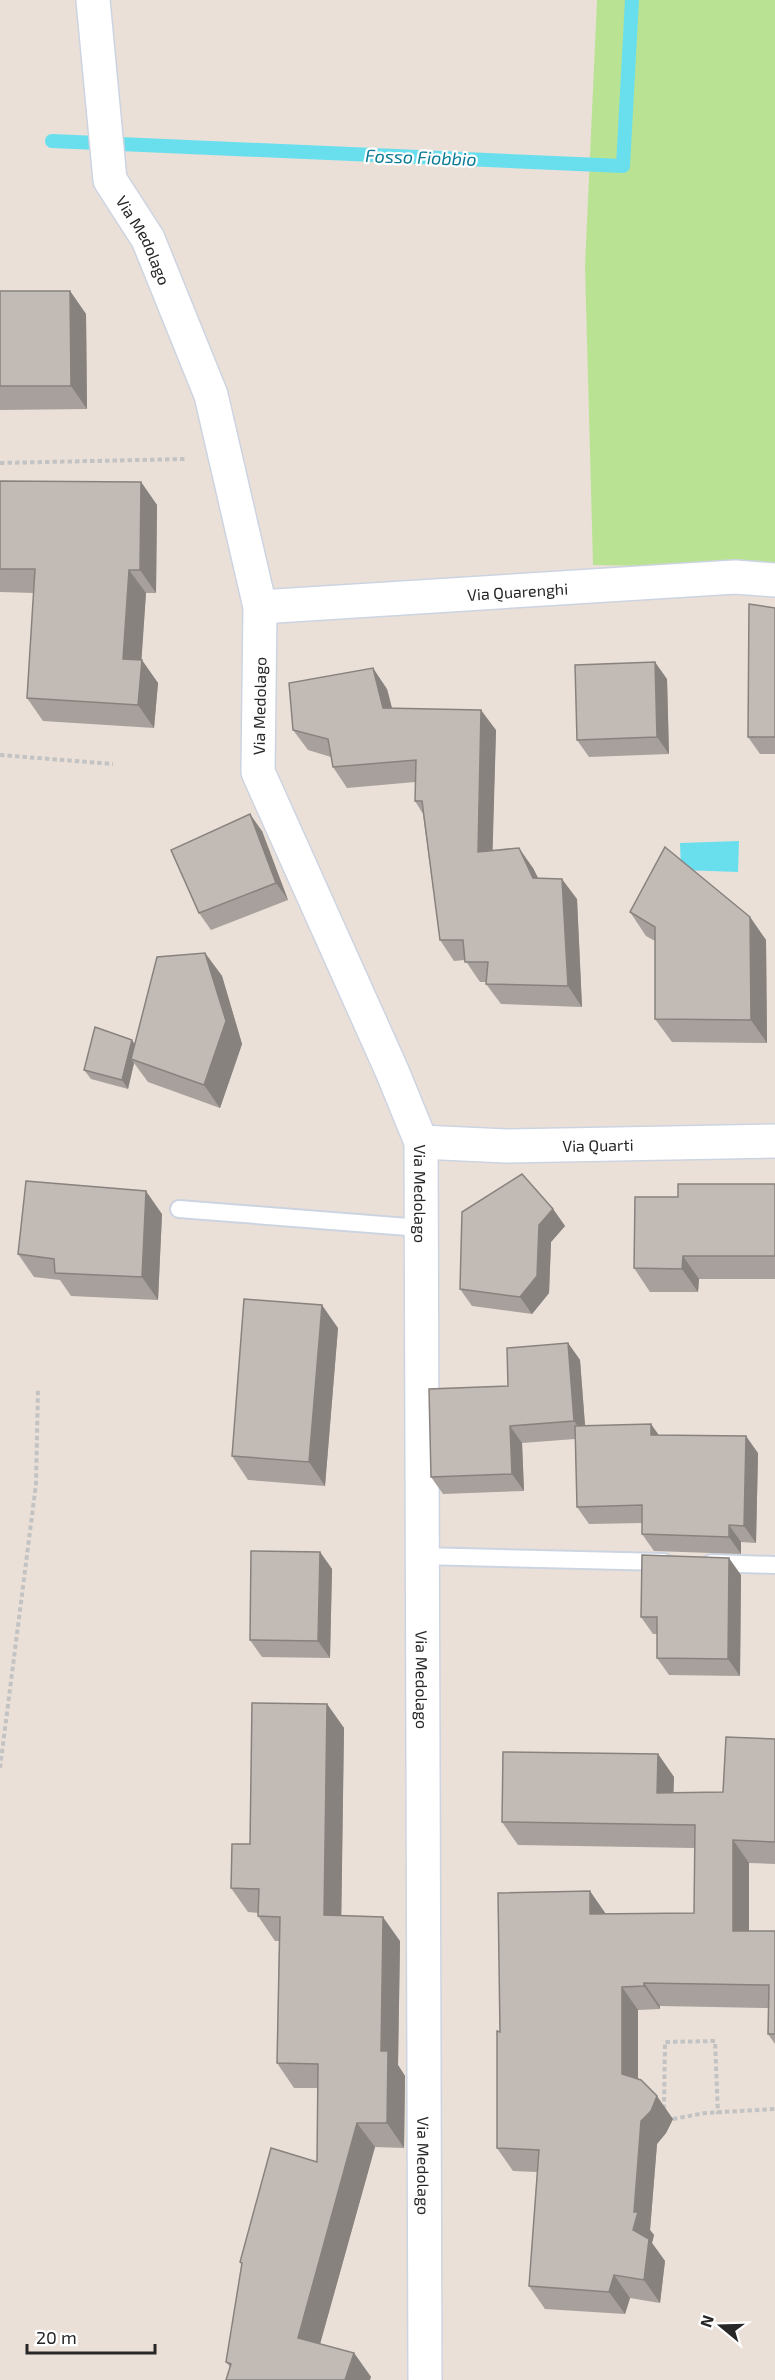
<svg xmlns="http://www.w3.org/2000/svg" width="775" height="2380" font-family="'Exo 2',sans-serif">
	<rect width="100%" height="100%" fill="#eae0d8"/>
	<path fill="#bae293" d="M 597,0 L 775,0 L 775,568 L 593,565 L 585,266 Z"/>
	<path fill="#69dfee" d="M 739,841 L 738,872 L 681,870 L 680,843 Z"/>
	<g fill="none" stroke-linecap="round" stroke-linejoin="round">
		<path stroke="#69dfee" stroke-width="14" d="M 52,141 L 623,166 L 632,0"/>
		<g stroke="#cdd4e1" stroke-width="20">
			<g id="service">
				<path d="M 179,1209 L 421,1228"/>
				<path d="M 422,1556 L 664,1562"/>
				<path d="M 711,1563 L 775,1565"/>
			</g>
		</g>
		<g stroke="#cdd4e1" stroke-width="36">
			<g id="minor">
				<path id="s1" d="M 93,0 L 110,180 L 148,239 L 211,395 L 260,607 L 258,772 L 392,1071 L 421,1142 L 425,2380"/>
				<path id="s2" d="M 260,607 L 735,577 L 775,580"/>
				<path id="s3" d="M 421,1142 L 506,1146 L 775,1141"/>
			</g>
		</g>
		<g stroke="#c3c3c3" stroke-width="4" stroke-dasharray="4.5 3" stroke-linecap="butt">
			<path d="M 0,463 L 185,459"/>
			<path d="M 0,755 L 113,764"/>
			<path d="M 0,1768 L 36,1484 L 38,1388"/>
			<path d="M 664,2109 L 665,2042 L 715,2041 L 718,2114"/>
			<path d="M 673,2119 L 705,2113 L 775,2109"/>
		</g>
		<use href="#service" stroke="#fff" stroke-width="16"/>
		<use href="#minor" stroke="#fff" stroke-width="33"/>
	</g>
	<g fill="#a7a09c">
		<path d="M 0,291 L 70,291 L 86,314 L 87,409 L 0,410 Z"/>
		<path d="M 0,481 L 141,482 L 157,505 L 156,593 L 146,593 L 141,660 L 158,683 L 154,728 L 43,721 L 27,698 L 34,593 L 0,592 Z"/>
		<path d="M 775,608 L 775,754 L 760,754 L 748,737 Z"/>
		<path d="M 667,679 L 669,754 L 589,757 L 577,740 Z"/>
		<path d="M 387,689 L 392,708 L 496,730 L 492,851 L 533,868 L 538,878 L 577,899 L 582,1007 L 501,1004 L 486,984 L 486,982 L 480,982 L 465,960 L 454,961 L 440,940 L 423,814 L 415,801 L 415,782 L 347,788 L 333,767 L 331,757 L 308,750 L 293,730 Z"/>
		<path d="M 262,831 L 288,900 L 211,930 L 199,913 Z"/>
		<path d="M 630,912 L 750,917 L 766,940 L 767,1043 L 672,1042 L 655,1019 L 655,941 L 646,936 Z"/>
		<path d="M 205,953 L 222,976 L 242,1044 L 220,1108 L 148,1082 L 134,1063 L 128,1089 L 91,1079 L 84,1070 L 135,1044 Z"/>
		<path d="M 775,1184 L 775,1279 L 699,1279 L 698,1292 L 650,1292 L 634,1268 Z"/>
		<path d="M 553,1209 L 565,1226 L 551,1242 L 549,1293 L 532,1314 L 472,1306 L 460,1289 Z"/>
		<path d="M 162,1214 L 158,1300 L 71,1296 L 60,1280 L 34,1277 L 18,1254 Z"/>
		<path d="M 338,1328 L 325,1486 L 248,1480 L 232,1456 Z"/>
		<path d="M 568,1343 L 580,1360 L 585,1426 L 659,1435 L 758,1453 L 756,1543 L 741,1542 L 741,1554 L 654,1551 L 642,1534 L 642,1523 L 589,1524 L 577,1507 L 575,1439 L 522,1443 L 524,1491 L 443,1494 L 431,1477 L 508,1386 Z"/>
		<path d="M 320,1552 L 332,1569 L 330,1658 L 262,1657 L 250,1640 Z"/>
		<path d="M 741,1575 L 740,1676 L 669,1675 L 657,1658 L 657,1634 L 653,1634 L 641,1617 Z"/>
		<path d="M 327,1704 L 344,1728 L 341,1916 L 400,1941 L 398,2065 L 405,2076 L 404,2148 L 375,2147 L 320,2344 L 354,2353 L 371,2377 L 230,2367 L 226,2362 L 242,2265 L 240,2262 L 317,2162 L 318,2088 L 294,2088 L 277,2063 L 279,1941 L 275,1941 L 258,1916 L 258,1913 L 248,1912 L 231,1888 L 250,1844 Z"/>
		<path d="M 775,1739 L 775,1864 L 749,1863 L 749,1931 L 775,1931 L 775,2044 L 768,2034 L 768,2008 L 660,2006 L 660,2009 L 638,2010 L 638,2079 L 673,2119 L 666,2133 L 657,2144 L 650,2230 L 654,2235 L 652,2243 L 665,2261 L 660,2303 L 630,2298 L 625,2314 L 545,2309 L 529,2286 L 537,2172 L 513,2171 L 497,2148 L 500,2032 L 606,1914 L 694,1913 L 694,1848 L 518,1845 L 502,1822 L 658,1754 L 674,1777 L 673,1792 L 723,1792 Z"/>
	</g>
	<g fill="#88827f">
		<path d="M 70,291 L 86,314 L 87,409 L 71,386 Z"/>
		<path d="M 141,482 L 157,505 L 156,593 L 140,570 Z"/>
		<path d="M 129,570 L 146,593 L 140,682 L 123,659 Z"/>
		<path d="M 142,660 L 158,683 L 154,728 L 138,705 Z"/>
		<path d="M 655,662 L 667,679 L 669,754 L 657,737 Z"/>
		<path d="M 373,668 L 387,689 L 397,728 L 383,708 Z"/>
		<path d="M 481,710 L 496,730 L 492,873 L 478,852 Z"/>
		<path d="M 250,814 L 262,831 L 288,900 L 276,883 Z"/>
		<path d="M 519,848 L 533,868 L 548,898 L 533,878 Z"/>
		<path d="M 562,879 L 577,899 L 582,1007 L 568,986 Z"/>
		<path d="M 750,917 L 766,940 L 767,1043 L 751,1020 Z"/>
		<path d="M 205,953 L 222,976 L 242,1044 L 220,1108 L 204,1085 Z"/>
		<path d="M 132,1040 L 138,1049 L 131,1059 L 134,1063 L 128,1089 L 122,1080 Z"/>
		<path d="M 146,1191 L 162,1214 L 158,1300 L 142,1277 Z"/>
		<path d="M 553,1209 L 565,1226 L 551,1242 L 549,1293 L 532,1314 L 520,1297 L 539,1225 Z"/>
		<path d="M 683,1256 L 699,1279 L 698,1292 L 682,1269 Z"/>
		<path d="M 322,1305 L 338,1328 L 325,1486 L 309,1462 Z"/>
		<path d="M 568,1343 L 580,1360 L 586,1438 L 574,1421 Z"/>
		<path d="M 651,1424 L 663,1441 L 651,1435 Z"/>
		<path d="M 510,1426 L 522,1443 L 524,1491 L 512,1474 Z"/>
		<path d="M 746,1436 L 758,1453 L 756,1543 L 744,1526 Z"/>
		<path d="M 729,1525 L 741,1542 L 741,1554 L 729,1537 Z"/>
		<path d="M 320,1552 L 332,1569 L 330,1658 L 318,1641 Z"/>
		<path d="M 729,1558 L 741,1575 L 740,1676 L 728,1659 Z"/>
		<path d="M 327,1704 L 344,1728 L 341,1940 L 324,1915 Z"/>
		<path d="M 658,1754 L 674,1777 L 673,1815 L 657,1793 Z"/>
		<path d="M 733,1840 L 749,1863 L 749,1954 L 733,1931 Z"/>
		<path d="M 590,1891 L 606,1914 L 590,1914 Z"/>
		<path d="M 383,1917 L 400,1941 L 398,2065 L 405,2076 L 404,2148 L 387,2123 L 381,2051 Z"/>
		<path d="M 644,1983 L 660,2006 L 660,2009 L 644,1986 Z"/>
		<path d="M 622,1987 L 638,2010 L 638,2097 L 622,2074 Z"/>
		<path d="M 657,2096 L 673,2119 L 666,2133 L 657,2144 L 650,2230 L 654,2235 L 652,2243 L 665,2261 L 660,2303 L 644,2280 L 633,2230 L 641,2121 Z"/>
		<path d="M 357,2123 L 375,2147 L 315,2362 L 298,2338 Z"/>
		<path d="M 614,2275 L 630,2298 L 625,2314 L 609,2292 Z"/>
		<path d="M 354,2353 L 371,2377 L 370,2380 L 345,2380 Z"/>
	</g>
	<g fill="#c2bab5" stroke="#88827f" stroke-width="1.5">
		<path d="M 0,291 L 70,291 L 71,386 L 0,386 Z"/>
		<path d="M 0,481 L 141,482 L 140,570 L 129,570 L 123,659 L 142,660 L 138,705 L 27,698 L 35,569 L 0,569 Z"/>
		<path d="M 749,604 L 775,608 L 775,737 L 748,737 Z"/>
		<path d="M 655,662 L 657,737 L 577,740 L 575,665 Z"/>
		<path d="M 373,668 L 383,708 L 481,710 L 478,852 L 519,848 L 533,878 L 562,879 L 568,986 L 486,984 L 488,962 L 465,962 L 463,940 L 440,940 L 422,801 L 415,801 L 416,760 L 333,767 L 328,739 L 293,730 L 289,683 Z"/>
		<path d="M 250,814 L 276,883 L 199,913 L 171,850 Z"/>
		<path d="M 665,847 L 750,917 L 751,1020 L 655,1019 L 655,927 L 630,912 Z"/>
		<path d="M 205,953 L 226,1021 L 204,1085 L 131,1059 L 157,957 Z"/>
		<path d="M 95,1027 L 132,1040 L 122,1080 L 84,1070 Z"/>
		<path d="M 522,1174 L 553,1209 L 539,1225 L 537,1276 L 520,1297 L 460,1289 L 462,1212 Z"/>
		<path d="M 26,1181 L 146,1191 L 142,1277 L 55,1273 L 54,1259 L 18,1254 Z"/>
		<path d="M 678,1184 L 775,1184 L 775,1256 L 683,1256 L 682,1269 L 634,1268 L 635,1197 L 678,1197 Z"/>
		<path d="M 244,1299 L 322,1305 L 309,1462 L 232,1456 Z"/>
		<path d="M 568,1343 L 574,1421 L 510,1426 L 512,1474 L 431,1477 L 429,1389 L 508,1386 L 507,1348 Z"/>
		<path d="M 651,1424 L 651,1435 L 746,1436 L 744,1526 L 729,1525 L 729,1537 L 642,1534 L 642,1505 L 577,1507 L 575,1426 Z"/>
		<path d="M 251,1551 L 320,1552 L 318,1641 L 250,1640 Z"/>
		<path d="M 642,1555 L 729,1558 L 728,1659 L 657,1658 L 657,1617 L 641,1617 Z"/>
		<path d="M 252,1703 L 327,1704 L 324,1915 L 383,1917 L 381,2051 L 388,2051 L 387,2123 L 357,2123 L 298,2338 L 354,2353 L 345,2380 L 226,2380 L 231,2364 L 226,2362 L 242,2263 L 240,2262 L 271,2148 L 317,2162 L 318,2064 L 277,2063 L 280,1917 L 258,1916 L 259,1889 L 231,1888 L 232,1844 L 250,1844 Z"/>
		<path d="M 726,1737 L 775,1739 L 775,1842 L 733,1840 L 733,1931 L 775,1931 L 775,2034 L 768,2034 L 769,1985 L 644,1983 L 644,1986 L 622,1987 L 622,2074 L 641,2080 L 657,2096 L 651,2111 L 641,2121 L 634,2212 L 638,2212 L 633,2230 L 649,2239 L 644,2280 L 614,2275 L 609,2292 L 529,2286 L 539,2150 L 497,2148 L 497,2031 L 500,2032 L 498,1893 L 590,1891 L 590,1914 L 694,1913 L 695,1825 L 502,1822 L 503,1752 L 658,1754 L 657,1793 L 723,1792 Z"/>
	</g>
	<g text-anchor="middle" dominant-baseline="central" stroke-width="4.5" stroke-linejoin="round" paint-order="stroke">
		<g font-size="16" fill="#272727" stroke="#fff">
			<text stroke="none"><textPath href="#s1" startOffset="250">Via Medolago</textPath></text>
			<text stroke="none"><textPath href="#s2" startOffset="258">Via Quarenghi</textPath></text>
			<text transform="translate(259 706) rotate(-89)">Via Medolago</text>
			<text stroke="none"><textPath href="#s3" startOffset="177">Via Quarti</textPath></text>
			<text stroke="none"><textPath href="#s1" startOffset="1258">Via Medolago</textPath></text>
			<text stroke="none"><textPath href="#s1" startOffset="1744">Via Medolago</textPath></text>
			<text stroke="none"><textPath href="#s1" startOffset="2230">Via Medolago</textPath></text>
		</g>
		<g font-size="18" font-style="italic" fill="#0c7c96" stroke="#fff">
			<text transform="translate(421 157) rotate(2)">Fosso Fiobbio</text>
		</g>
	</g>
	<g transform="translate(721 2326) rotate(289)" stroke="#ffffff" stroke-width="4.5" paint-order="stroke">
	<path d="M0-4.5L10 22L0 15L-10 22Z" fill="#272727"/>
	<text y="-9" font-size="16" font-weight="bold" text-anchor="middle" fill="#272727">N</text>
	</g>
	<path d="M27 2344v9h128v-9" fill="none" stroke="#272727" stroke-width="3"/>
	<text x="36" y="2344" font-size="18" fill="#272727" stroke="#ffffff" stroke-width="4.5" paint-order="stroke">20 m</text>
</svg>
